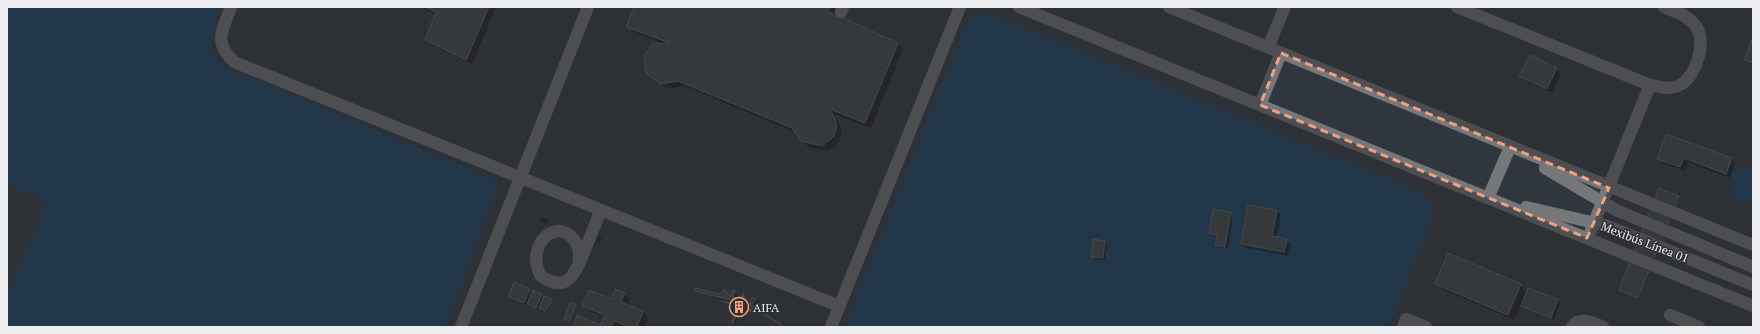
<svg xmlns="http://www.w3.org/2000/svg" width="1760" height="334" font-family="'PT Serif',serif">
	<rect width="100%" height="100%" fill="#2c2e30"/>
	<rect fill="#2f363d" x="7" y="7" width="1746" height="320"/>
	<g fill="#164369">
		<path d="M 7,7 L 220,7 L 211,36 L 211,54 L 223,67 L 499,182 L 445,327 L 7,327 L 7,296 L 47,200 L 7,184 Z"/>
		<path d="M 977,13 L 992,15 L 1417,191 L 1432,206 L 1429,227 L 1387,327 L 844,327 L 967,22 Z"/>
		<path d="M 1753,167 L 1753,201 L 1736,204 L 1729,172 Z"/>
	</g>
	<g fill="#0007">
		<path d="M 419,7 L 496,7 L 472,64 L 432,45 L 426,40 L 436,14 Z"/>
		<path d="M 635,7 L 838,7 L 834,15 L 897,43 L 903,49 L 871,128 L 834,114 L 842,130 L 839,142 L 828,151 L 808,147 L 797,133 L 685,86 L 667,89 L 647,72 L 665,44 L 633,32 L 627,26 Z"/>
		<path d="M 1753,40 L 1753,66 L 1745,59 Z"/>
		<path d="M 1557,69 L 1561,73 L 1552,93 L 1525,80 L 1521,75 Z"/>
		<path d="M 1667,135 L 1731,159 L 1735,163 L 1730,178 L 1688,162 L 1685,171 L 1663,163 L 1658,158 Z"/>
		<path d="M 1678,197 L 1679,198 L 1639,298 L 1621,291 L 1620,290 Z"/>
		<path d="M 1276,211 L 1281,215 L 1277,238 L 1286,240 L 1291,244 L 1288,256 L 1246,248 L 1242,244 Z"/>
		<path d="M 1230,213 L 1233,216 L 1228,249 L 1219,248 L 1216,245 L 1218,237 L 1210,233 Z"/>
		<path d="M 541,217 L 548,220 L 547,224 L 540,221 Z"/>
		<path d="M 596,235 L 602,238 L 600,243 L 594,240 Z"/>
		<path d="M 1104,242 L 1107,244 L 1105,260 L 1095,259 L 1092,256 Z"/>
		<path d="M 1436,283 L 1520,285 L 1527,292 L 1557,300 L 1560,303 L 1554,320 L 1525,308 L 1522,305 L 1524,299 L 1523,299 L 1514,320 L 1442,289 Z"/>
		<path d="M 696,289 L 721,295 L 725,290 L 731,298 L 743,297 L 748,305 L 755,308 L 760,305 L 765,311 L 764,314 L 778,324 L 748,308 L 747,312 L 741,315 L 737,319 L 736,325 L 732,322 L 737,310 L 734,303 L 699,293 Z"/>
		<path d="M 529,290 L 532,293 L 543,296 L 538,309 L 512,300 L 509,297 Z"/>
		<path d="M 733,291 L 738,295 L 736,297 L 732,293 Z"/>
		<path d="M 624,294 L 630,299 L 628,305 L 643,312 L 648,317 L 645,327 L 574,327 L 602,326 L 605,317 L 589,311 L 584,306 L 612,300 Z"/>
		<path d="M 755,298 L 760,301 L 755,305 L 752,303 Z"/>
		<path d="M 551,300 L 552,301 L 547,312 L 540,308 Z"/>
		<path d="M 575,305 L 576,306 L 571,322 L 566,320 L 565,319 Z"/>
	</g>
	<g fill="#444749" stroke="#646769">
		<path d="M 425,7 L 489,7 L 466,60 L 425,40 L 436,12 Z"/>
		<path d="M 634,7 L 830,7 L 828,11 L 898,43 L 865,123 L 830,109 L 837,124 L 834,136 L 822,146 L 801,141 L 792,128 L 678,81 L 661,84 L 646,73 L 644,55 L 653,44 L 670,43 L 626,27 Z"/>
		<path d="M 1753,37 L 1753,63 L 1744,60 Z"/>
		<path d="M 1530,55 L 1557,68 L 1547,89 L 1519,76 Z"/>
		<path d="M 1666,134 L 1732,158 L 1726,174 L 1684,158 L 1680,167 L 1657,159 Z"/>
		<path d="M 1659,188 L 1679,196 L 1638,298 L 1619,290 Z"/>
		<path d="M 1248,205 L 1277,210 L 1272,236 L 1287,239 L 1284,252 L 1241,244 Z"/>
		<path d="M 1213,209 L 1231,212 L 1225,247 L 1215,245 L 1217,235 L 1209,233 Z"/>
		<path d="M 1093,239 L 1105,241 L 1103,258 L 1091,257 Z"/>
		<path d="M 1448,253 L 1521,284 L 1508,315 L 1435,284 Z"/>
		<path d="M 514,282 L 530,289 L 524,303 L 508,297 Z"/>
		<path d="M 695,288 L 720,294 L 725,289 L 730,297 L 733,289 L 734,291 L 736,290 L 732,297 L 736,298 L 742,296 L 744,292 L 743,296 L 747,303 L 750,305 L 752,298 L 757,298 L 751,306 L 755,307 L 757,303 L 760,304 L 762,308 L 761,311 L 782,325 L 745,306 L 755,313 L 744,309 L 737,314 L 733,323 L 731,322 L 736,310 L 732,304 L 721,301 L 733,303 L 734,301 L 695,291 Z"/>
		<path d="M 1528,288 L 1558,299 L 1551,318 L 1521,306 Z"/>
		<path d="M 615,289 L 625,293 L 621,302 L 643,311 L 637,327 L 629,327 L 614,321 L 611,327 L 573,327 L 577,315 L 601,325 L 605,315 L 582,306 L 589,290 L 612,299 Z"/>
		<path d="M 533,290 L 542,294 L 536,308 L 527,304 Z"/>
		<path d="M 544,296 L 552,299 L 546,311 L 539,308 Z"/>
		<path d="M 570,302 L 576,304 L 570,321 L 564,319 Z"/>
	</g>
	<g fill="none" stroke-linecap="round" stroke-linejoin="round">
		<g stroke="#484a4c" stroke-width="13">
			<g id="minor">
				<path d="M 231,7 C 222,32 213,41 234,62 L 839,306"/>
				<path d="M 1019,7 L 1753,306"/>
				<path d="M 1169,7 L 1753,245"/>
				<path d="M 1457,7 L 1650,85 C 1661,87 1670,90 1680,85 C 1696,77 1708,40 1695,25 C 1687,15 1676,12 1664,7"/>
				<path d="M 841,12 L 843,7"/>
				<path d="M 1268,47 L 1285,7"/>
				<path d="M 1260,105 L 1281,53"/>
				<path d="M 1545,168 L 1616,210 L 1753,267"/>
				<path d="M 1488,198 L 1510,147"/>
				<path d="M 1526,207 L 1608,226 L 1753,285"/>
				<path d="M 1591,230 L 1650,85"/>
				<path d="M 579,263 C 579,257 580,251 577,245 C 561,212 523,244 541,276 C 569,296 577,269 586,247 C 591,235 596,222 601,210"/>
				<path d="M 1670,315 L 1699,327"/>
				<path d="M 461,327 L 588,7"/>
				<path d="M 831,327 L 960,7"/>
				<path d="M 1403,327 L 1406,319 L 1426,327"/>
				<path d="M 1572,327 C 1580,315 1593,323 1603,327"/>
			</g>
		</g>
		<use href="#minor" stroke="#75777a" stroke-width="12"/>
	</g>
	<path d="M0 0H1760V334H0ZM 1281,53 L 1609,188 L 1587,238 L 1260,105 Z" fill="#2c2e30" fill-opacity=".55" fill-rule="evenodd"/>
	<path fill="none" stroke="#f1a17d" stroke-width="3" stroke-dasharray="8 5" stroke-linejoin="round" d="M 1281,53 L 1609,188 L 1587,238 L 1260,105 Z"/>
	<defs>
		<g id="building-ring" transform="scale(1)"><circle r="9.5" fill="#2c2e30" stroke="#f1a17d" stroke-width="1.5"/><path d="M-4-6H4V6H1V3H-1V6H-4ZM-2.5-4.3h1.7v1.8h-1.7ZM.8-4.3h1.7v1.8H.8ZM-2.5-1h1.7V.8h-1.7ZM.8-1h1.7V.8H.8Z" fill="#f1a17d"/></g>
	</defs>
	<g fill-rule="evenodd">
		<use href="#building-ring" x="739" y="307"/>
	</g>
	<g text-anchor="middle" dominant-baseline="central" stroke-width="3" stroke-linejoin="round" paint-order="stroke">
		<g font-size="12" fill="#edeef0" stroke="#2c2e30">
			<text transform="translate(1645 242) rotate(21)">Mexibús Línea 01</text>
		</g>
		<g font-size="12" fill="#edeef0" stroke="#2c2e30" text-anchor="start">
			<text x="753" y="307">AIFA</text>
		</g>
	</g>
	<rect width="1760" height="334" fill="none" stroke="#edeef0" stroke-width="16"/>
</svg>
